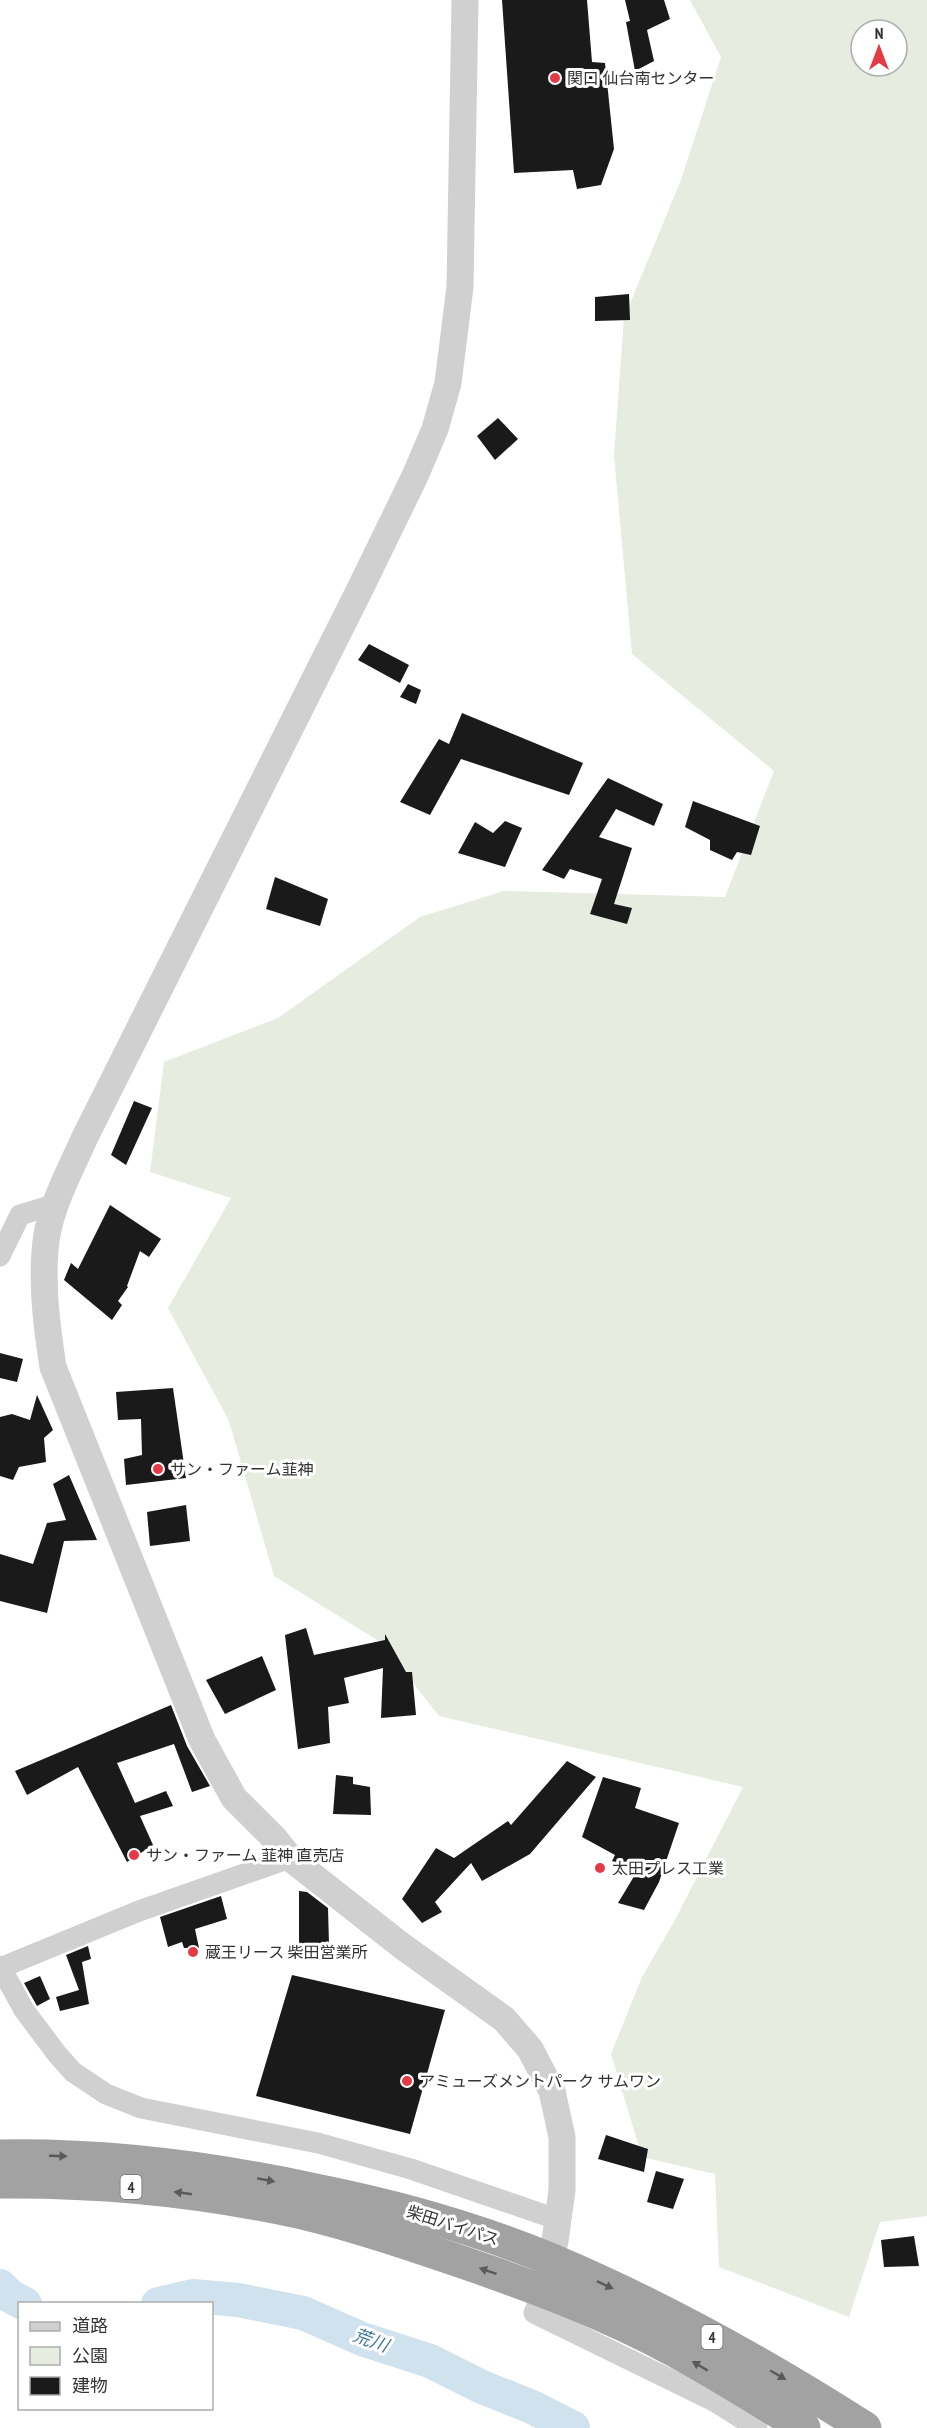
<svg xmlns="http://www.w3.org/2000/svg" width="927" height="2428" font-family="'PT Sans Narrow','Noto Sans JP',sans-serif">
	<rect width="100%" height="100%" fill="#fff"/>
	<path fill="#e6ecdf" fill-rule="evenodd" d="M 690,0 L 927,0 L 927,2216 L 880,2222 L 849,2317 L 719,2267 L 715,2174 L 642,2157 L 611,2054 L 642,1977 L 676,1918 L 743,1787 L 439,1716 L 382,1643 L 274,1576 L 229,1421 L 168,1308 L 231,1198 L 150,1172 L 164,1062 L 278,1018 L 420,917 L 504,891 L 725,897 L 774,771 L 632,654 L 614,455 L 624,318 L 681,180 L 721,57 ZM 861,30 L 897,30 L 897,66 L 861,66 Z"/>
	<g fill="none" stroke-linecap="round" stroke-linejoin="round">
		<g stroke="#cfe2ee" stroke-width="34">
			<path d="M 0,2286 L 10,2296 L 25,2304"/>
			<path d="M 158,2304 L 193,2296 L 238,2300 L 303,2313 L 362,2339 L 430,2361 L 482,2387 L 532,2407 L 573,2428"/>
		</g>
	</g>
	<g fill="#1a1a1a">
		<path d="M 502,0 L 587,0 L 592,62 L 605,63 L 614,149 L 601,185 L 577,189 L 573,170 L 514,173 Z"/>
		<path d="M 625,0 L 664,0 L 670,19 L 647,30 L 654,61 L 635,71 L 626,22 L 630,21 Z"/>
		<path d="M 629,294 L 630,320 L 595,321 L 595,297 Z"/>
		<path d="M 498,418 L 518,439 L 495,460 L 477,436 Z"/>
		<path d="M 369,644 L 409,665 L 400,683 L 358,660 Z"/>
		<path d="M 408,684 L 421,690 L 416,704 L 400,697 Z"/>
		<path d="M 462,713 L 583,763 L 569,795 L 461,759 L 430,815 L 400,802 L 439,739 L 449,744 Z"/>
		<path d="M 608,778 L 663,804 L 654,826 L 616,809 L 599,837 L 632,848 L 614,904 L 632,908 L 627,924 L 590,914 L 602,879 L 570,869 L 564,879 L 542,870 Z"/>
		<path d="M 693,801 L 760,826 L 751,855 L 737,852 L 732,860 L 710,850 L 710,840 L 685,827 Z"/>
		<path d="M 505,821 L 522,828 L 505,867 L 458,853 L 475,822 L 493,833 Z"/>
		<path d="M 275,877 L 328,899 L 320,926 L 266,909 Z"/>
		<path d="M 134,1101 L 152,1108 L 126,1165 L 111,1155 Z"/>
		<path d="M 110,1205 L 161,1239 L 149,1257 L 140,1251 L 127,1286 L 128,1287 L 118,1301 L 122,1305 L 112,1320 L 64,1280 L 71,1263 L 78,1269 Z"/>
		<path d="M 0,1353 L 23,1359 L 17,1382 L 0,1378 Z"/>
		<path d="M 173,1388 L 186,1478 L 126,1485 L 124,1459 L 142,1455 L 141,1419 L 118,1420 L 116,1392 Z"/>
		<path d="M 37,1395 L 53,1430 L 44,1438 L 46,1462 L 19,1467 L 13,1480 L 0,1476 L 0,1417 L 12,1414 L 30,1420 Z"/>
		<path d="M 69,1475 L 97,1540 L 64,1541 L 47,1613 L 0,1601 L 0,1554 L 33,1564 L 47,1523 L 66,1520 L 53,1484 Z"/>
		<path d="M 186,1505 L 190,1541 L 150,1546 L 147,1512 Z"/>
		<path d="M 306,1628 L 314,1655 L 385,1640 L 385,1634 L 406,1672 L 412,1672 L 416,1715 L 381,1718 L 383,1668 L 344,1678 L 349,1703 L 328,1707 L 330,1743 L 298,1749 L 285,1635 Z"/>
		<path d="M 262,1656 L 276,1690 L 225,1714 L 206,1680 Z"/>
		<path d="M 171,1705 L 187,1746 L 210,1786 L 192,1792 L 174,1744 L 117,1763 L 135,1803 L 166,1791 L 173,1806 L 140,1816 L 153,1845 L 127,1862 L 78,1767 L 27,1795 L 15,1771 Z"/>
		<path d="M 567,1761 L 596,1777 L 530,1854 L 482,1881 L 471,1863 L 435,1902 L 442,1912 L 422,1923 L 402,1899 L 436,1848 L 454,1858 L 508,1821 L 511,1825 Z"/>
		<path d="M 336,1775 L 353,1777 L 353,1784 L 370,1787 L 371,1815 L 333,1814 Z"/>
		<path d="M 603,1777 L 641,1788 L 635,1808 L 679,1823 L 659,1882 L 644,1910 L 618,1903 L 636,1873 L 612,1861 L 615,1855 L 582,1837 Z"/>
		<path d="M 299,1891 L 307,1892 L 328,1908 L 329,1945 L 299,1946 Z"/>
		<path d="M 221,1896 L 227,1919 L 195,1929 L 199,1948 L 184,1948 L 182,1942 L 168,1947 L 160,1917 Z"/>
		<path d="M 88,1946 L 91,1959 L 82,1962 L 89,2004 L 60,2011 L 56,1997 L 79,1990 L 66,1955 Z"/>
		<path d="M 292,1975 L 445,2010 L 410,2134 L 256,2096 Z"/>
		<path d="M 40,1976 L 50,1999 L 37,2006 L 24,1983 Z"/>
		<path d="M 606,2135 L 648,2149 L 644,2172 L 598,2159 Z"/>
		<path d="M 656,2171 L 684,2179 L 673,2209 L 647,2202 Z"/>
		<path d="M 914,2236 L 919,2266 L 884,2267 L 881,2240 Z"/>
	</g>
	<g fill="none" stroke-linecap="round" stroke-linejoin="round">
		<g stroke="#d0d0d0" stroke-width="21">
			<path d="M 0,1256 L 20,1215 L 56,1204"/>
			<path d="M 0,1966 L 24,2010 L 57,2054 L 73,2072 L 106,2094 L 141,2108 L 318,2143 L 411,2169 L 559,2220"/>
			<path d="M 0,1968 L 139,1911 L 290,1858"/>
			<path d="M 544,2290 L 534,2313 L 714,2401 L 757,2428"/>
		</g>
		<path stroke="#d0d0d0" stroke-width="27" d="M 465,0 L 460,287 L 448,383 L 435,429 L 415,476 L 360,589 L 85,1137 C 69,1173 47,1212 45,1251 C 42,1290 47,1328 53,1367 L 202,1740 L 234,1798 L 274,1838 L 290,1858 L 402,1946 L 504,2019 L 530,2049 L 552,2091 L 562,2137 L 562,2190 L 555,2241 L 547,2279"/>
		<g stroke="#a2a2a2" stroke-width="33">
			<path d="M 0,2156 C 109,2154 215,2168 321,2191 C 400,2207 478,2229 552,2260 C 661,2306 765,2364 865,2428"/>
			<path d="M 0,2182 C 101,2181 203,2191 302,2213 C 356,2226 409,2244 462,2262 C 535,2287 607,2314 675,2351 C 719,2375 762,2402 804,2428"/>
		</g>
	</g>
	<defs><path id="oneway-solid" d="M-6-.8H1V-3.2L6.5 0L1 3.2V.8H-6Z" transform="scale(1.5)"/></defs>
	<g fill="#5a5a5a">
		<use href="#oneway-solid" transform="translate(58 2156) rotate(2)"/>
		<use href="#oneway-solid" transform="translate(266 2180) rotate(10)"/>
		<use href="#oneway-solid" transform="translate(183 2193) rotate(-172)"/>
		<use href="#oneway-solid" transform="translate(488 2271) rotate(-161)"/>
		<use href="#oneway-solid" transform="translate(605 2285) rotate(25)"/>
		<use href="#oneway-solid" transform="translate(700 2366) rotate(-149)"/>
		<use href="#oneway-solid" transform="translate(778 2375) rotate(30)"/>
	</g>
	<g fill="#e63946" stroke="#fff" stroke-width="2">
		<circle cx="555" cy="78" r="6"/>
		<circle cx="158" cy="1469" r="6"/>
		<circle cx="134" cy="1855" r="6"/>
		<circle cx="600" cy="1868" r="6"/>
		<circle cx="193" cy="1952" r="6"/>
		<circle cx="407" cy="2081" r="6"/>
	</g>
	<g text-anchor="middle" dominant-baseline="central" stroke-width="6" stroke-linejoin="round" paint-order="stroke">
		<g fill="#fff" stroke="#707070" stroke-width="1.5">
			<rect x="120.5" y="2175" width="21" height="24" rx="4.5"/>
			<rect x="701.5" y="2325" width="21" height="24" rx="4.5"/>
		</g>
		<g font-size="15" font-weight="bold" fill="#333">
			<text x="131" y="2187">4</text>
			<text x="712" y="2337">4</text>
		</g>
		<g font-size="16" fill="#333" stroke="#fff" text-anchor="start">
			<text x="567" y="78">関口 仙台南センター</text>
			<text x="170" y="1469">サン・ファーム韮神</text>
			<text x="146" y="1855">サン・ファーム 韮神 直売店</text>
			<text x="612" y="1868">太田プレス工業</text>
			<text x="205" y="1952">蔵王リース 柴田営業所</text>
			<text x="419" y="2081">アミューズメントパーク サムワン</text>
		</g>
		<g font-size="16" fill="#333" stroke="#fff">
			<text transform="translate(453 2225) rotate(18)">柴田バイパス</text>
		</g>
		<g font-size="18" font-style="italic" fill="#3f7597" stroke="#fff">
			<text transform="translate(371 2340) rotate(20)">荒川</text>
		</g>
	</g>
	<rect x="18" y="2302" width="195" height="108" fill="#ffffff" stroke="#adadad" stroke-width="1.5"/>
	<rect x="30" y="2322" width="30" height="9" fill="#d0d0d0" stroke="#adadad" stroke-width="1.5"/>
	<text x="72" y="2332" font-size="18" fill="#333333">道路</text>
	<rect x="30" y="2347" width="30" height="18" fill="#e6ecdf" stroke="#adadad" stroke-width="1.5"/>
	<text x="72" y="2362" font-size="18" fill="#333333">公園</text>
	<rect x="30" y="2377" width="30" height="18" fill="#1a1a1a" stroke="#adadad" stroke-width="1.5"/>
	<text x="72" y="2392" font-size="18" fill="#333333">建物</text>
	<g transform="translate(879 48)"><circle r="28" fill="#ffffff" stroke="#adadad" stroke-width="1.5"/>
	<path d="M0-4.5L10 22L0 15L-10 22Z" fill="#e63946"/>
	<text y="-9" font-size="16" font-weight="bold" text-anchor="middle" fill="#333333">N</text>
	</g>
</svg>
